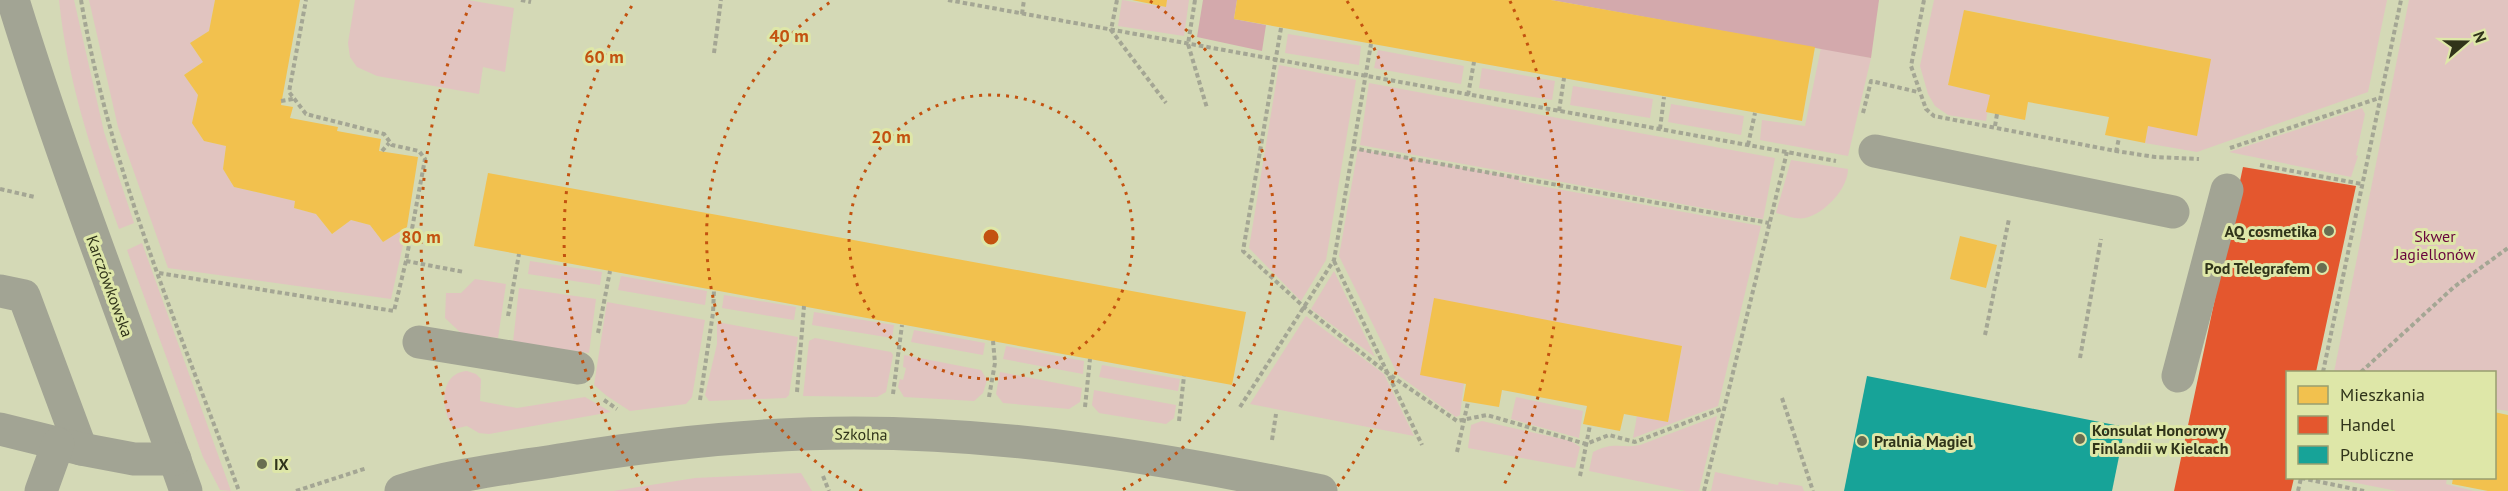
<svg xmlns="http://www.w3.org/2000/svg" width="2508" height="491" font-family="'PT Sans',sans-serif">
	<rect width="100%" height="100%" fill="#d4d9b6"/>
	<g fill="#e1c4c0">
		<path d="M 59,0 L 74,0 L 104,132 L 134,223 L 119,229 C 92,155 67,78 59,0 Z"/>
		<path d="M 89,0 L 215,0 L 209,31 L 190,43 L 203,62 L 184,75 L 198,95 L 192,123 L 204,141 L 226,146 L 223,169 L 234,187 L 295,201 L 294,208 L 316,214 L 332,234 L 351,220 L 370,225 L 383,242 L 407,227 L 391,299 L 168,268 L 118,127 Z"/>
		<path d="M 355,0 L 468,0 L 514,8 L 505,72 L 483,67 L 479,94 L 377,76 L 357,67 L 350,57 L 348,43 Z"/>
		<path d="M 1122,0 L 1165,7 L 1167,0 L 1189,0 L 1184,36 L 1118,26 Z"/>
		<path d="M 1934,0 L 2387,0 L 2368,92 L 2197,152 L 2145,143 L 2148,126 L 2211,59 L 1965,10 L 1948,85 L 1990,95 L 1986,121 L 1948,115 L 1935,106 L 1928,94 L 1920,66 Z"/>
		<path d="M 2409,0 L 2508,0 L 2508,411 L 2495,409 L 2494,372 L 2334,372 Z"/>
		<path d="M 1288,34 L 1361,46 L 1359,65 L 1285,53 Z"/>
		<path d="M 1821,48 L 1871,58 L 1848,156 L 1760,140 L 1762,120 L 1805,126 Z"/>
		<path d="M 1378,50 L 1464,66 L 1461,84 L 1374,68 Z"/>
		<path d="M 1279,65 L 1356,80 L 1326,260 L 1301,301 L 1249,248 Z"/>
		<path d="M 1482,68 L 1555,81 L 1552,100 L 1479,88 Z"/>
		<path d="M 1369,83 L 1775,158 L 1763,219 L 1360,145 Z"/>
		<path d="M 1573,86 L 1653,99 L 1650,118 L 1570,105 Z"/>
		<path d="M 1671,104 L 1744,116 L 1741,135 L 1668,122 Z"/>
		<path d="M 2362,108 L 2365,114 L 2356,155 L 2358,156 L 2351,177 L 2229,152 Z"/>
		<path d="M 1358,149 L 1520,178 L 1519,182 L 1761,226 L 1718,406 L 1633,438 L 1637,416 L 1668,422 L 1682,346 L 1464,383 L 1460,415 L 1456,417 L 1398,375 L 1339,256 Z"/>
		<path d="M 1791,160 L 1848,169 C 1848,189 1824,214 1805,218 C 1797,220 1785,215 1776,213 Z"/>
		<path d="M 142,243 L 231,491 L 220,490 L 203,457 L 127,250 Z"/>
		<path d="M 530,261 L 602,272 L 600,285 L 528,274 Z"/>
		<path d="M 1334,271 L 1375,357 L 1311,309 Z"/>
		<path d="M 621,276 L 707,291 L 705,305 L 618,290 Z"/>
		<path d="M 475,279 L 506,284 L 498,338 L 461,333 L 445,318 L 446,293 L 461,293 Z"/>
		<path d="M 519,288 L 596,299 L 589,353 L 513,342 Z"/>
		<path d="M 724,295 L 796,307 L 794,320 L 722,308 Z"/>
		<path d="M 607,302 L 705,320 L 692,397 L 686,404 L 630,411 L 607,396 L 594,385 Z"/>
		<path d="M 814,312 L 894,325 L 892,338 L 812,325 Z"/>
		<path d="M 1306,316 L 1384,374 L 1414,436 L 1250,404 Z"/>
		<path d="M 717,322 L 798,337 L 789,395 L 786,398 L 709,401 L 705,395 L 717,344 Z"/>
		<path d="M 914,330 L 985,343 L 983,355 L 911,342 Z"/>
		<path d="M 815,338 L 891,352 L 893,355 L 886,392 L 877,397 L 803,396 L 809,341 Z"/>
		<path d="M 1006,346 L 1084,361 L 1083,374 L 1003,359 Z"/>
		<path d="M 904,355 L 981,370 L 987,380 L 983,393 L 974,401 L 904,397 L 898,387 L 900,379 L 903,380 L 906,368 L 903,367 Z"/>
		<path d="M 1102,365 L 1180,379 L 1178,391 L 1099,377 Z"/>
		<path d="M 467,371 L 476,374 L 481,379 L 480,401 L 517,408 L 585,397 L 611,412 L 489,434 L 479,433 L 467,426 L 454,429 C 440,410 439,373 467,371 Z"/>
		<path d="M 1000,372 L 1082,388 L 1080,402 L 1069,409 L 1003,403 L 996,394 Z"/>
		<path d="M 1094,390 L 1176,405 L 1174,418 L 1166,424 L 1099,413 L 1092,405 Z"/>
		<path d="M 1516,397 L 1583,411 L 1579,438 L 1511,419 Z"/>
		<path d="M 1717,416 L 1699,491 L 1686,491 L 1589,471 L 1593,452 C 1615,441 1619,449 1640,445 Z"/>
		<path d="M 1482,421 L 1571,441 L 1580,447 L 1575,468 L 1468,448 L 1471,425 Z"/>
		<path d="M 1715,472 L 1778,485 L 1779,482 L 1802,486 L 1804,491 L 1711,491 Z"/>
		<path d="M 801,473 L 812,491 L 613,491 L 695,478 Z"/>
		<path d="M 2331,478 L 2447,478 L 2446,484 L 2474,491 L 2397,491 Z"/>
	</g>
	<g fill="#d3a9ac">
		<path d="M 1203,0 L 1237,0 L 1234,19 L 1266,25 L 1262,51 L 1197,37 Z"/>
		<path d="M 1551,0 L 1879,0 L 1871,58 Z"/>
	</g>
	<g fill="#f2c14e">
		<path d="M 215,0 L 300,0 L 281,105 L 293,107 L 290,118 L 338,127 L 337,131 L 381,139 L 379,151 L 418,157 L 407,227 L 383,242 L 370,225 L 351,220 L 332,234 L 316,214 L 294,208 L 295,201 L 234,187 L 223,169 L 226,146 L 204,141 L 192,123 L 198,95 L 184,75 L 203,62 L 190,43 L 209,31 Z"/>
		<path d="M 1132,0 L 1167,0 L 1166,7 Z"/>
		<path d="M 1237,0 L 1551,0 L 1815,47 L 1802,121 L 1234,19 Z"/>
		<path d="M 1964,10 L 2211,59 L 2197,136 L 2148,126 L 2145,143 L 2105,135 L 2109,117 L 2028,102 L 2025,120 L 1986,112 L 1990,95 L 1948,85 Z"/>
		<path d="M 488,173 L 1246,312 L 1232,385 L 474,246 Z"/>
		<path d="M 1960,236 L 1997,245 L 1986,288 L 1950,279 Z"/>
		<path d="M 1434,298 L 1682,346 L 1668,422 L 1624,414 L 1620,431 L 1583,424 L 1587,406 L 1502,390 L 1499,407 L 1463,401 L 1466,384 L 1420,375 Z"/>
		<path d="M 2494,412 L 2508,415 L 2508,491 L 2488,491 L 2452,484 L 2453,478 L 2494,478 Z"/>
	</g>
	<path fill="#e4572e" d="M 2243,167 L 2356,186 L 2316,372 L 2288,372 L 2288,478 L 2294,478 L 2291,491 L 2174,491 Z"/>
	<path fill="#17a398" d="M 1867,376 L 2125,427 L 2112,491 L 1844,491 Z"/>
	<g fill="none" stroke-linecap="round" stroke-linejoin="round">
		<g stroke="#a4a694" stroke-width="4" stroke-dasharray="4.5 3" stroke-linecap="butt">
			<path d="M 81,0 C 110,170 180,331 239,491"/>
			<path d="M 521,0 L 531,2"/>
			<path d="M 948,0 L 1836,161"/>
			<path d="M 1117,0 L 1111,30 L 1166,103"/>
			<path d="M 1195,0 L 1188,44 L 1207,108"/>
			<path d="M 1924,0 L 1911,66 L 1926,109 L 1934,116 L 2116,151 L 2155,157 L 2199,159"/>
			<path d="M 1022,14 L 1024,0"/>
			<path d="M 1281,28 L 1243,251 L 1304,307 L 1387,373 L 1457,421 L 1487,415 L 1586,444 L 1609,435 L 1635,442 L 1724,408"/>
			<path d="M 714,53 L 721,0"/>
			<path d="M 1468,95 L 1474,62"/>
			<path d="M 281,101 L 293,99"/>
			<path d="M 1559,111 L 1564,78"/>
			<path d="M 1863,113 L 1871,81 L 1918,92"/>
			<path d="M 1995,126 L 1997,114"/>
			<path d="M 1660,129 L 1664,97"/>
			<path d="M 1748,145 L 1755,113"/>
			<path d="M 1352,148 L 1769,223"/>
			<path d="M 2230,148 L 2379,98"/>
			<path d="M 382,151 L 389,143"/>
			<path d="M 2116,152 L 2119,138"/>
			<path d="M 2260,165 L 2362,184"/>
			<path d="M 0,189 L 35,197"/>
			<path d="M 406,261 L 464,272"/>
			<path d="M 1334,261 L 1422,445"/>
			<path d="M 159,273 L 394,311 L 406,261 L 425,159 L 419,151 L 392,145 L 384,134 L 306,114 L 289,92 L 306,0"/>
			<path d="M 508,316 L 519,254"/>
			<path d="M 598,333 L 610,271"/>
			<path d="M 1985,335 L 2009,219"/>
			<path d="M 2080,358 L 2101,239"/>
			<path d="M 2323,372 L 2401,0"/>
			<path d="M 2361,372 L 2454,287 L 2508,248"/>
			<path d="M 797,392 L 804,306"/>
			<path d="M 893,394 L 902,325"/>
			<path d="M 989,397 L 995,363 L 993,341"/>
			<path d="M 1782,398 L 1813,491"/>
			<path d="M 604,400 L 617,409"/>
			<path d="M 700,400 L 713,313 L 714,290"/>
			<path d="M 1085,407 L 1090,359"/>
			<path d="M 1240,407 L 1334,260 L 1371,44"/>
			<path d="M 1179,421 L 1184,376"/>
			<path d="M 1272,440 L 1276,414"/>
			<path d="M 1457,452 L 1468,402"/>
			<path d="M 823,476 L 829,491"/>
			<path d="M 1580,476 L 1590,425"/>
			<path d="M 2301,478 L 2364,491"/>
			<path d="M 296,491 L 367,468"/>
			<path d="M 1704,491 L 1787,152"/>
			<path d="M 2298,491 L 2301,478"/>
		</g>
		<g stroke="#a2a494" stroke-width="33">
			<path d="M 13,0 C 64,166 128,327 186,491"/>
			<path d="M 1875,151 L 2173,212"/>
			<path d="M 0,291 L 24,296 L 81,449"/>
			<path d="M 419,342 L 578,368"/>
			<path d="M 2178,376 L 2227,190"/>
			<path d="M 0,429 L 81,449 L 134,459 L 175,459"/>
			<path d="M 41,491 L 58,444"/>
			<path d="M 401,491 C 454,474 511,468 566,459 C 659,444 759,433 854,433 C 1011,433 1168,459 1321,491"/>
		</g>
	</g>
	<g fill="none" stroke="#c3520f" stroke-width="3" stroke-dasharray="3 6">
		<circle cx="991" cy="237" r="142"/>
		<path d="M862 491A285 285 0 0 1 832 1M1150 1A285 285 0 0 1 1120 491"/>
		<path d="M648 491A427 427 0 0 1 635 1M1347 1A427 427 0 0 1 1334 491"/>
		<path d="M479 487A570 570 0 0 1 472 1M1510 1A570 570 0 0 1 1503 487"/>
	</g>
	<g fill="#696e51" stroke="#dee7a8" stroke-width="2">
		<circle cx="2329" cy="231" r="6"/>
		<circle cx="2322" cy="268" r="6"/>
		<circle cx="2080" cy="439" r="6"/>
		<circle cx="1862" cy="441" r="6"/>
		<circle cx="262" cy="464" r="6"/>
	</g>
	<g text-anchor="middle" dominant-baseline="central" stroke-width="6" stroke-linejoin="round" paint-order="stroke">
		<g font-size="16" font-weight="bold" fill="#30341a" stroke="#dee7a8" text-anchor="start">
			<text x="2317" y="231" text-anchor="end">AQ cosmetika</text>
			<text x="2310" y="268" text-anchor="end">Pod Telegrafem</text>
			<text x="2092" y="430">Konsulat Honorowy<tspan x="2092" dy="18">Finlandii w Kielcach</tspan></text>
			<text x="1874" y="441">Pralnia Magiel</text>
			<text x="274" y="464">IX</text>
		</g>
		<g font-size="16" fill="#69053d" stroke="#dee7a8">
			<text x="2435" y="236">Skwer<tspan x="2435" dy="18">Jagiellonów</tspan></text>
		</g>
		<g font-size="16" fill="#30341a" stroke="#dee7a8">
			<text transform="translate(110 286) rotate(70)">Karczówkowska</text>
			<text transform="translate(861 434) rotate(1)">Szkolna</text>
		</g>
	</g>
	<circle cx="991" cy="237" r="9" fill="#c3520f" stroke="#dee7a8" stroke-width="3"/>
	<g font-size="18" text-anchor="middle" font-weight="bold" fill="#c3520f" stroke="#dee7a8" stroke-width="6" stroke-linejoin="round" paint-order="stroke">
		<text x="789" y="42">40 m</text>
		<text x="604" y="63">60 m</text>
		<text x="891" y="143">20 m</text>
		<text x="421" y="243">80 m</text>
	</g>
	<rect x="2286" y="371" width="210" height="108" fill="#dee7a8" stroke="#989f6f" stroke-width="1.5"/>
	<rect x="2298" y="386" width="30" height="18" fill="#f2c14e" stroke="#989f6f" stroke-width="1.5"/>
	<text x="2340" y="401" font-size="18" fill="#30341a">Mieszkania</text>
	<rect x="2298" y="416" width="30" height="18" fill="#e4572e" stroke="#989f6f" stroke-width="1.5"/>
	<text x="2340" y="431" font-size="18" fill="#30341a">Handel</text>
	<rect x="2298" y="446" width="30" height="18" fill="#17a398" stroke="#989f6f" stroke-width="1.5"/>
	<text x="2340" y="461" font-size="18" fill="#30341a">Publiczne</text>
	<g transform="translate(2466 42) rotate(70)" stroke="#dee7a8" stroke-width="4.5" paint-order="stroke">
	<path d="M0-4.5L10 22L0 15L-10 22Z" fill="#30341a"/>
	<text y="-9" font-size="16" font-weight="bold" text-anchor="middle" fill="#30341a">N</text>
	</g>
</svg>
